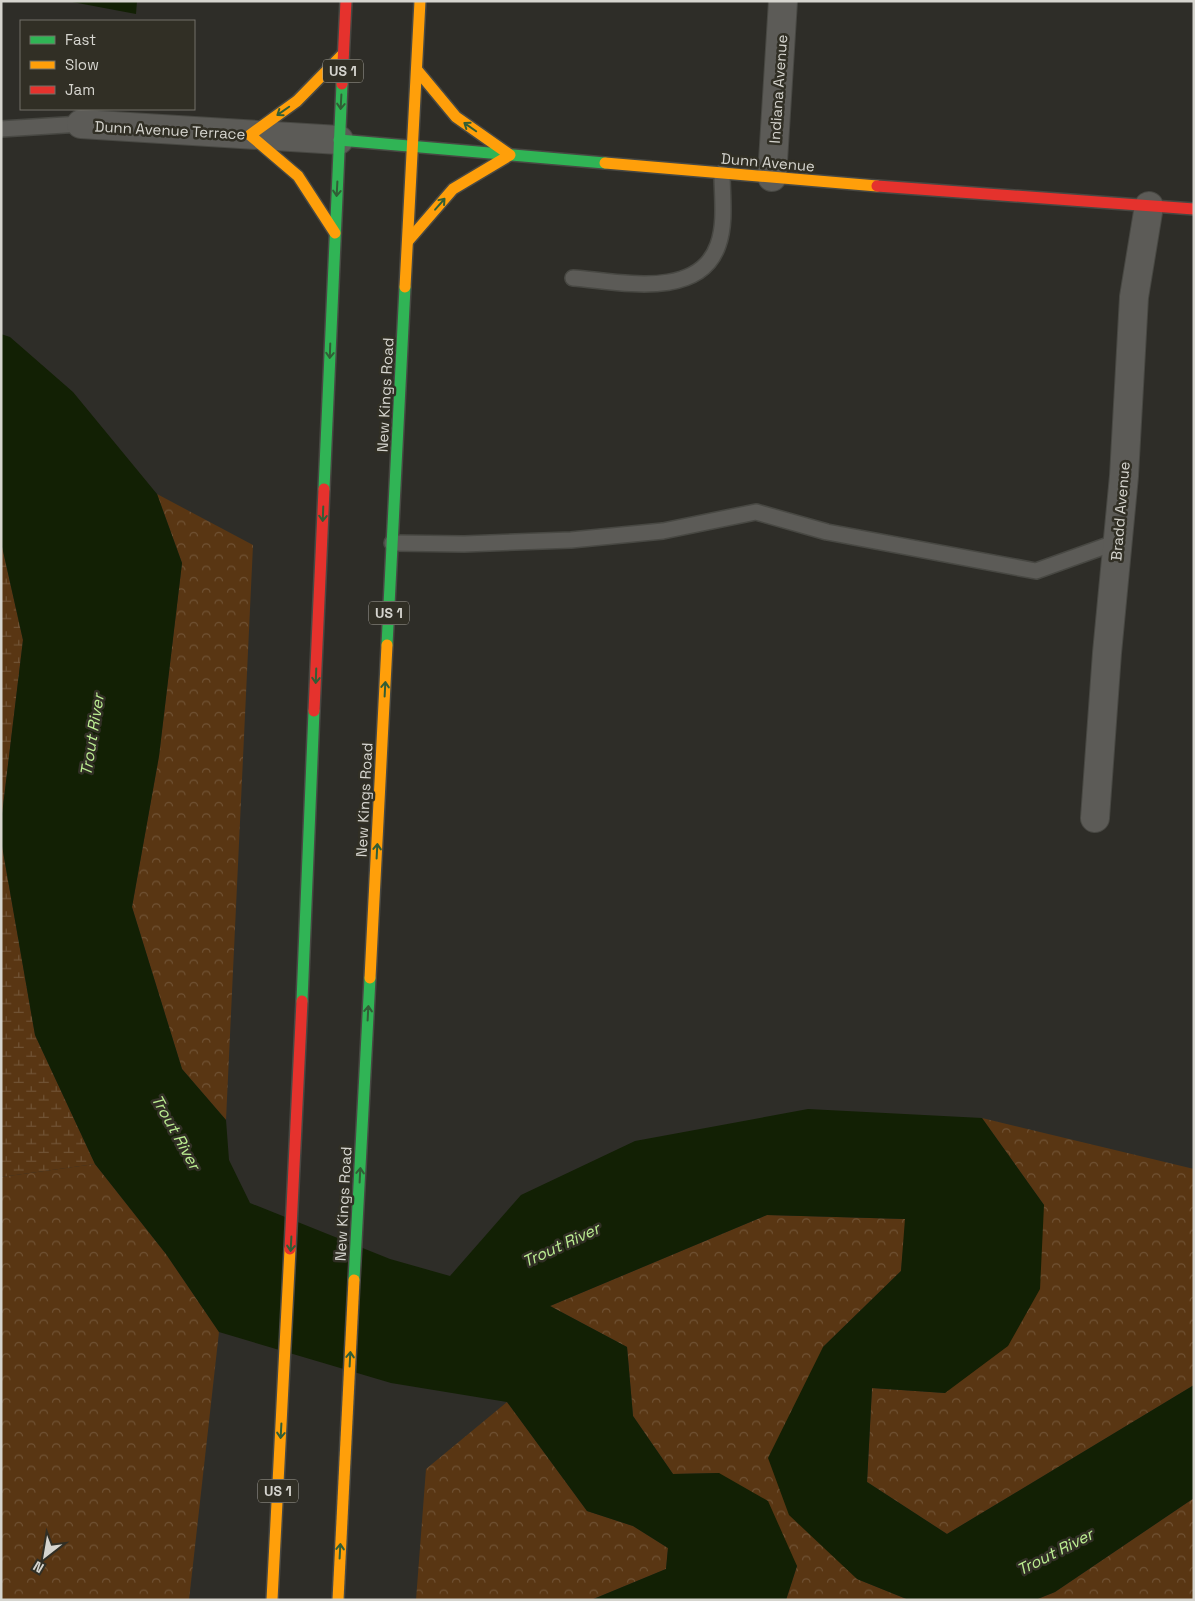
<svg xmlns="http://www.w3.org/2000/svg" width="1195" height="1601" font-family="'Space Grotesk',sans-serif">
	<defs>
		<pattern id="forest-crowns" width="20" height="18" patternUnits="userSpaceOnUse" patternTransform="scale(1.25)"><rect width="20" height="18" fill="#593613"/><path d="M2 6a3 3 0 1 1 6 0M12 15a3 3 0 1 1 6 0" fill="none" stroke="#705234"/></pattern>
		<pattern id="wetland-marsh" width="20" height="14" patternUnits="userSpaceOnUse" patternTransform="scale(1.25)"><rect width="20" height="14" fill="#593613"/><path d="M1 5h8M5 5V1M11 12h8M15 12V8" fill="none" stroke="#705234"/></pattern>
	</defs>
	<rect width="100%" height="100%" fill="#2e2d28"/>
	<g fill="url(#forest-crowns)">
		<path d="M 157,494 L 253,545 L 226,1120 L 182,1069 L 132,907 L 159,756 L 182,563 Z"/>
		<path d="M 982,1118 L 1194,1169 L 1194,1385 L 947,1534 L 867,1482 L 872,1388 L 945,1393 L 1044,1205 Z"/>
		<path d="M 95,1164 L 166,1254 L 219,1332 L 189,1600 L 1,1600 L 1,1177 Z"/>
		<path d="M 767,1215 L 906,1219 L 901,1271 L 823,1347 L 857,1579 L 909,1600 L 786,1600 L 797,1566 L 719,1473 L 673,1474 L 633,1416 L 627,1347 L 550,1306 Z"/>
		<path d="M 507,1402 L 587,1511 L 633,1526 L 668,1548 L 666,1569 L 591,1600 L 416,1600 L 426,1469 Z"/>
		<path d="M 1194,1498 L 1194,1600 L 1035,1600 L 1055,1592 Z"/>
	</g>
	<g fill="url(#wetland-marsh)">
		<path d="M 1,542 L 23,640 L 1,823 Z"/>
		<path d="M 1,840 L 35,1035 L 95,1164 L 1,1177 Z"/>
	</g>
	<g fill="#122004">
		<path d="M 67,1 L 137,1 L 136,14 Z"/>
		<path d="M 1,334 L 10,337 L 73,392 L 157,494 L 182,563 L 159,756 L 132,907 L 182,1069 L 226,1120 L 229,1160 L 250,1203 L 390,1259 L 450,1276 L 521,1195 L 635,1141 L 808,1109 L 982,1118 L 1044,1205 L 1040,1289 L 1008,1346 L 945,1393 L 872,1388 L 867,1482 L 947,1534 L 1194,1385 L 1194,1498 L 1055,1592 L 1035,1600 L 909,1600 L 857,1579 L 789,1515 L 768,1458 L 823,1347 L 901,1271 L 905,1219 L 767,1215 L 550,1306 L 627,1347 L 633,1416 L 673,1474 L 719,1473 L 768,1501 L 797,1566 L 786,1600 L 591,1600 L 666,1569 L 668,1548 L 633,1526 L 587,1511 L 507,1402 L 391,1383 L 219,1332 L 166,1254 L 95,1164 L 35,1035 L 1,840 L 1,823 L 23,640 L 1,542 Z"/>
	</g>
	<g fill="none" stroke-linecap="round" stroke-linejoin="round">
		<g stroke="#484843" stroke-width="18">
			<g id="lane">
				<path d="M 1,129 L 81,124"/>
				<path d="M 573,278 C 617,281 699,301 718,245 C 726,223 722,196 722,173"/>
				<path d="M 392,543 L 464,544 L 571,540 L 663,531 L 756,512 L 827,532 L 1036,571 L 1117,542"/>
			</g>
		</g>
		<g stroke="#484843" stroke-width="30">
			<g id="street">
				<path d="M 81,124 L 339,140"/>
				<path d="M 772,177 L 783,1"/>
				<path d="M 1095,818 L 1107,653 L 1124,476 L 1134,297 L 1149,206"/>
			</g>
		</g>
		<g stroke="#484843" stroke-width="14">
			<g id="fast">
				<path d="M 339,140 L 605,163"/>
				<path d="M 324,489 L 342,84"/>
				<path d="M 387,645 L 405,287"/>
				<path d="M 302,1001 L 314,711"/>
				<path d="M 354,1280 L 370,978"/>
			</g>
		</g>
		<g stroke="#484843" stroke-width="14">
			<g id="slow">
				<path d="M 605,163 L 877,186"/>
				<path d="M 335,233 L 298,176 L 250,135 L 297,101 L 343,54"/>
				<path d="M 408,241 L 453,189 L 510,155 L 456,117 L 417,70"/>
				<path d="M 405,287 L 420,1"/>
				<path d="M 370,978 L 387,645"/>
				<path d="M 272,1600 L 290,1249"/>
				<path d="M 338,1600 L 354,1280"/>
			</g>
		</g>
		<g stroke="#484843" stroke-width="14">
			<g id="jam">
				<path d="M 342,84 L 346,1"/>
				<path d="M 877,186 L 1194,209"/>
				<path d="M 314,711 L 324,489"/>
				<path d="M 290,1249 L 302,1001"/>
			</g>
		</g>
		<use href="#lane" stroke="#5c5b57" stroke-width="15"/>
		<use href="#street" stroke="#5c5b57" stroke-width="28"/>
		<use href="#fast" stroke="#30b455" stroke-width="11"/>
		<use href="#slow" stroke="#ff9f0a" stroke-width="11"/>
		<use href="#jam" stroke="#e5322d" stroke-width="11"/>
	</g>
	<defs><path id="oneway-shaft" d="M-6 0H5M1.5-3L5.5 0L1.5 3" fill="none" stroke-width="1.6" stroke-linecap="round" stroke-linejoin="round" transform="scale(1.25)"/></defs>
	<g stroke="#315e36">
		<use href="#oneway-shaft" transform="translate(341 102) rotate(93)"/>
		<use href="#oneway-shaft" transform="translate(283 111) rotate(145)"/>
		<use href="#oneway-shaft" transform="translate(470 127) rotate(-145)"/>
		<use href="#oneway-shaft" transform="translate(337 189) rotate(93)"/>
		<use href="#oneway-shaft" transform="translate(440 204) rotate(-49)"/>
		<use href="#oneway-shaft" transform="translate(330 351) rotate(92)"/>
		<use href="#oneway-shaft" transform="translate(323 514) rotate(92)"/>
		<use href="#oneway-shaft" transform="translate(316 676) rotate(92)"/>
		<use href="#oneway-shaft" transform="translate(385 689) rotate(-87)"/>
		<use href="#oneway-shaft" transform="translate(377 851) rotate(-87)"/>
		<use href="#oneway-shaft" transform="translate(368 1013) rotate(-87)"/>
		<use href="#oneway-shaft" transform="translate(360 1175) rotate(-87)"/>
		<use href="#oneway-shaft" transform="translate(291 1244) rotate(93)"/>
		<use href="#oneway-shaft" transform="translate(350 1359) rotate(-87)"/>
		<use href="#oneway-shaft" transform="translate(281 1431) rotate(93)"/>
		<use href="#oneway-shaft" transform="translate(340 1551) rotate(-87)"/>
	</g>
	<g text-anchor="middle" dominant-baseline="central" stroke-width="5" stroke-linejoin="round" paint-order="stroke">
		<g fill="#312f25" stroke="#a4a39c" stroke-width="1">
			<rect x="323" y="59.5" width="40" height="23" rx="4"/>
			<rect x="369" y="601.5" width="40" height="23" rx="4"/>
			<rect x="258" y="1479.5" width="40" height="23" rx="4"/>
		</g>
		<g font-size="14" font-weight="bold" fill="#d6d5cf">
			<text x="343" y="71">US 1</text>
			<text x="389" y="613">US 1</text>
			<text x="278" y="1491">US 1</text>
		</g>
		<g font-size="15" fill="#d6d5cf" stroke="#312f25">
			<text transform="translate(778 89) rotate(-86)">Indiana Avenue</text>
			<text transform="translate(170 130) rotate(3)">Dunn Avenue Terrace</text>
			<text transform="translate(768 162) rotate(5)">Dunn Avenue</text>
			<text transform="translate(385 395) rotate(-87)">New Kings Road</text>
			<text transform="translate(1120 511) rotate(-85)">Bradd Avenue</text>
			<text transform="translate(364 800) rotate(-87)">New Kings Road</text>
			<text transform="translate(343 1204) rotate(-87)">New Kings Road</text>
		</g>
		<g font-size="16" font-style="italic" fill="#bcee92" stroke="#312f25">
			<text transform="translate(92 735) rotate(-81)">Trout River</text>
			<text transform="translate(176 1132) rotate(61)">Trout River</text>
			<text transform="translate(561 1245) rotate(-25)">Trout River</text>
			<text transform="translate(1055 1552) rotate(-27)">Trout River</text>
		</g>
	</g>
	<rect width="1195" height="1601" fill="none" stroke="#d6d5cf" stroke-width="5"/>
	<rect x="20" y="20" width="175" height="90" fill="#312f25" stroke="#737169"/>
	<rect x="30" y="36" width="25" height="8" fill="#30b455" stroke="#737169"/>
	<text x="65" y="45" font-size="15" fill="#d6d5cf">Fast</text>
	<rect x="30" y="61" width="25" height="8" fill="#ff9f0a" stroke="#737169"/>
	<text x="65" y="70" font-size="15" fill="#d6d5cf">Slow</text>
	<rect x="30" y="86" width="25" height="8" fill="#e5322d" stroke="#737169"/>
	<text x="65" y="95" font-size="15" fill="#d6d5cf">Jam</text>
	<g transform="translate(45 1556) rotate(211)" stroke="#312f25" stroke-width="4" paint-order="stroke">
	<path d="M0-4L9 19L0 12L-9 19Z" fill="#d6d5cf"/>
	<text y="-8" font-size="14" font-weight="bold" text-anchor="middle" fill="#d6d5cf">N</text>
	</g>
</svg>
